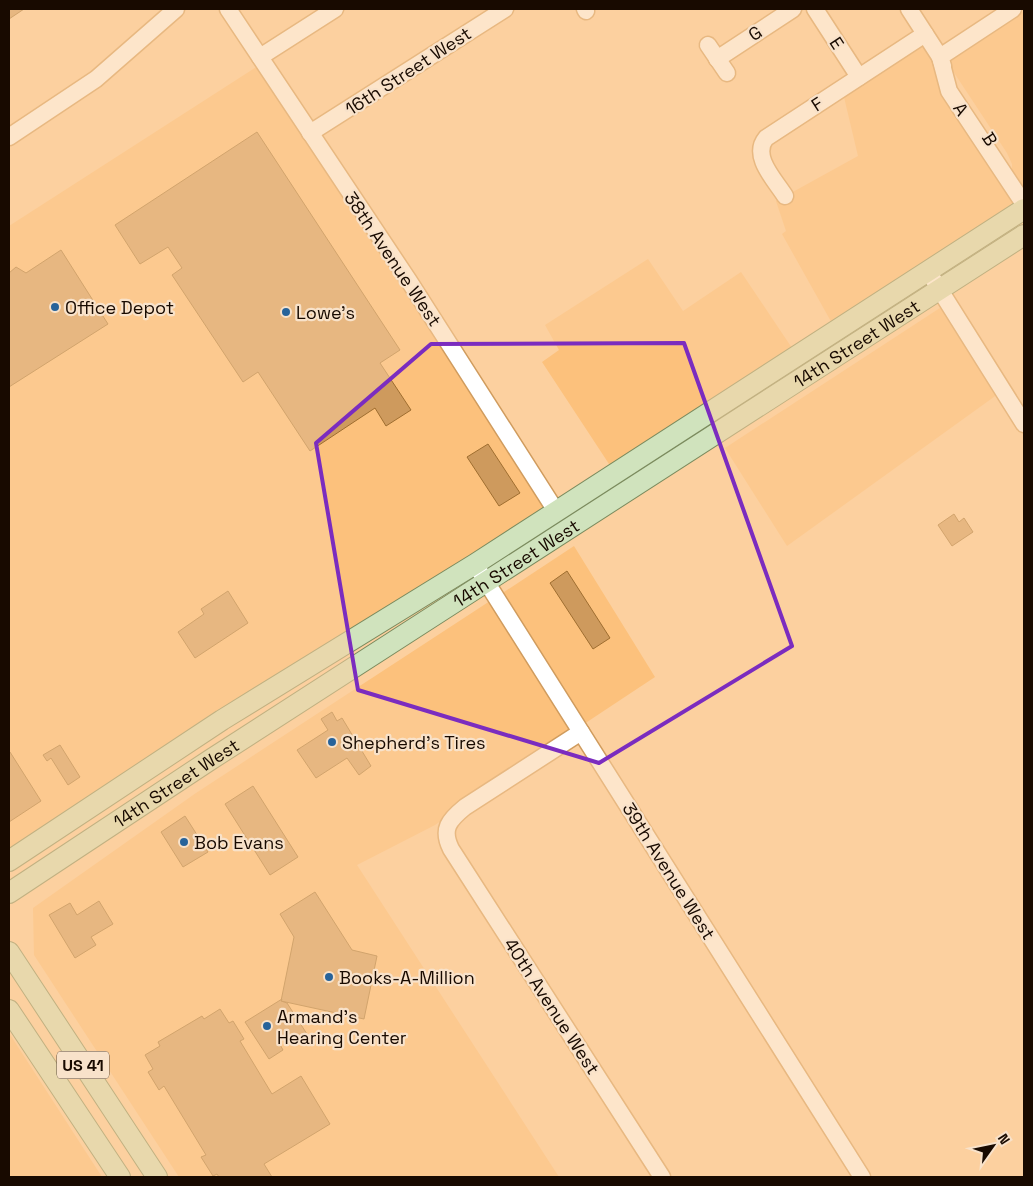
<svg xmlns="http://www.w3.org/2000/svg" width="1033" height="1186" font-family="'Space Grotesk',sans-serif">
	<rect width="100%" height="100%" fill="#fcd09f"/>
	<g fill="#fcc17c">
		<path d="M 1024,11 L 1024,191 L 1012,171 L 1012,164 L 1007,153 L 951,68 L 947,59 Z"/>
		<path d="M 922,43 L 933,60 L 944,95 L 1018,206 L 833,325 L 782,234 L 786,231 L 776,201 L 779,199 L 783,204 L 794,197 L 791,193 L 858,156 L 844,97 Z"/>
		<path d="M 258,66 L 404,284 L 546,511 L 15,847 L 9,849 L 9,226 Z"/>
		<path d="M 648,259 L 683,311 L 741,272 L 794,351 L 611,467 L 542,362 L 559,350 L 545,325 Z"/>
		<path d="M 943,306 L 998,394 L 787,546 L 725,448 Z"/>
		<path d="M 574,546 L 655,677 L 584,724 L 501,594 Z"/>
		<path d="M 490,601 L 572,730 L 435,825 L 357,865 L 559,1177 L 179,1177 L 34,955 L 33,908 L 196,793 Z"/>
		<path d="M 9,1033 L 102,1177 L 9,1177 Z"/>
	</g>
	<g fill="#ce9a5d" stroke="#9f6e30">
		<path d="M 9,9 L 24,9 L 9,19 Z"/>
		<path d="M 257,132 L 400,350 L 380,363 L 411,410 L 386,426 L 375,408 L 310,451 L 258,372 L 243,382 L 172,275 L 182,268 L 168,247 L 140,264 L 115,225 Z"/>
		<path d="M 61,250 L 108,324 L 9,387 L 9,273 L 16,267 L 26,273 Z"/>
		<path d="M 488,444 L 520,493 L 499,506 L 467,457 Z"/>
		<path d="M 954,514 L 959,522 L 964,518 L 973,532 L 952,546 L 938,525 Z"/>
		<path d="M 567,571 L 610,638 L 593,649 L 550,583 Z"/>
		<path d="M 228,591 L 248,623 L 195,658 L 178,632 L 204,614 L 201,609 Z"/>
		<path d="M 332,712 L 337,721 L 342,718 L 371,766 L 359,775 L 347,758 L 316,778 L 297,750 L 328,730 L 321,719 Z"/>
		<path d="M 60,745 L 80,777 L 68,785 L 51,758 L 47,761 L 43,755 Z"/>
		<path d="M 10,752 L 41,801 L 9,822 L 9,753 Z"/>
		<path d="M 253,786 L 298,857 L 270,875 L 225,804 Z"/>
		<path d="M 185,816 L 208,852 L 183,867 L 161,832 Z"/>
		<path d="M 315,892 L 352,950 L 377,956 L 364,1019 L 281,1001 L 294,937 L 280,914 Z"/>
		<path d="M 99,901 L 113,924 L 91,937 L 96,945 L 75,958 L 49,915 L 70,903 L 77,915 Z"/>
		<path d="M 282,999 L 281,1001 L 287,1003 L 307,1034 L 293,1043 L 288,1034 L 278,1041 L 283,1050 L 269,1059 L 245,1022 Z"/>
		<path d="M 220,1009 L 229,1023 L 233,1021 L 244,1039 L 240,1041 L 272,1094 L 301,1076 L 330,1124 L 264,1164 L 272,1177 L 219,1177 L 217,1174 L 213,1176 L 201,1157 L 206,1155 L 164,1086 L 159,1090 L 148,1072 L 153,1069 L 145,1055 L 160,1046 L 158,1042 L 202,1016 L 204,1019 Z"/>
	</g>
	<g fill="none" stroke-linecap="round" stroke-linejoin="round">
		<g stroke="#d09c5e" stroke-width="19">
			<g id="minor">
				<path d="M 228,9 L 409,281 L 556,511"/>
				<path d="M 585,9 L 586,11"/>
				<path d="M 815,9 L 859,77"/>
				<path d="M 909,9 L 940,57 L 949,91 L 1024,204"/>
				<path d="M 708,45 L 727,73"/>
				<path d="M 260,57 L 335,9"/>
				<path d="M 717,59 L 793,9"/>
				<path d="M 943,66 L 940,57 L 1013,9"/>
				<path d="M 310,133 L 505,9"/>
				<path d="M 9,137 L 96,79 L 176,9"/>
				<path d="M 785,196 C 775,180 751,156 766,138 L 925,34"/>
				<path d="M 928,271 L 1024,424"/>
				<path d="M 475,564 L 862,1177"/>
				<path d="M 581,732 L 465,807 C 449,820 441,829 451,849 L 662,1177"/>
			</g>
		</g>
		<g stroke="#7b8b5e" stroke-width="22">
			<g id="major">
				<path d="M 9,861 L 222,720 L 475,564 L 1024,209"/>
				<path id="s1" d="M 9,893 L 210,760 L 1024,235"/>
				<path d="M 9,952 L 157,1177"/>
				<path d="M 9,1010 L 120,1177"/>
			</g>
		</g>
		<use href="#minor" stroke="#fff" stroke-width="16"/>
		<use href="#major" stroke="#d0e3bd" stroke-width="20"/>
	</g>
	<path d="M0 0H1033V1186H0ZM 684,343 L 792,646 L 599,763 L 358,690 L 316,443 L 431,344 Z" fill="#fcd09f" fill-opacity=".55" fill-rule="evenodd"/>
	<path fill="none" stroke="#7b2cbf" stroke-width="4" stroke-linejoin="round" d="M 684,343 L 792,646 L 599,763 L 358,690 L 316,443 L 431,344 Z"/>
	<g fill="#27639a" stroke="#f8e2ca" stroke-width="2">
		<circle cx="55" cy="307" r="5"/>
		<circle cx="286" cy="312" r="5"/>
		<circle cx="332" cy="742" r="5"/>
		<circle cx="184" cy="842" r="5"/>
		<circle cx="329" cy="977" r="5"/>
		<circle cx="267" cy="1026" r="5"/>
	</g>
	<g text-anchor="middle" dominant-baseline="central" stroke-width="4.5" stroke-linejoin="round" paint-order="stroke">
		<rect fill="#f8e2ca" stroke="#5b4b3d" stroke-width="1" x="57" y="1051.5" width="52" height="27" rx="4"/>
		<g font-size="16" font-weight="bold" fill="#180a00">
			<text x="83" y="1065">US 41</text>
		</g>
		<g font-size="18" fill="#180a00" stroke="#f8e2ca">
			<text transform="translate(755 33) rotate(-33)">G</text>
			<text transform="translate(837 43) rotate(57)">E</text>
			<text transform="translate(408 71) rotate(-33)">16th Street West</text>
			<text transform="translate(817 104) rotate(-33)">F</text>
			<text transform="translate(961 109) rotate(57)">A</text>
			<text transform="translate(990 139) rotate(57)">B</text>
			<text transform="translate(393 259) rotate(56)">38th Avenue West</text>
			<text stroke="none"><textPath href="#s1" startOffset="1010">14th Street West</textPath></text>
			<text stroke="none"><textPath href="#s1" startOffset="605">14th Street West</textPath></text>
			<text stroke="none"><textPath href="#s1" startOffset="200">14th Street West</textPath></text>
			<text transform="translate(669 871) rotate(58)">39th Avenue West</text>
			<text transform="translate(552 1006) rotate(57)">40th Avenue West</text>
		</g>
		<g font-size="18" fill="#180a00" stroke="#f8e2ca" text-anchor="start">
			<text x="65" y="307">Office Depot</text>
			<text x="296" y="312">Lowe's</text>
			<text x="342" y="742">Shepherd's Tires</text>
			<text x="194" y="842">Bob Evans</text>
			<text x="339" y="977">Books-A-Million</text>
			<text x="277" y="1016">Armand's<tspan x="277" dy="21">Hearing Center</tspan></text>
		</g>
	</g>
	<rect width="1033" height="1186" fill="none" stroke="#180a00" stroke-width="20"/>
	<g transform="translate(993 1146) rotate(57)" stroke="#f8e2ca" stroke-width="4" paint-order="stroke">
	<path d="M0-4L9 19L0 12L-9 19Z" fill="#180a00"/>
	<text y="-8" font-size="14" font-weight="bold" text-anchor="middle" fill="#180a00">N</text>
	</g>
</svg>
